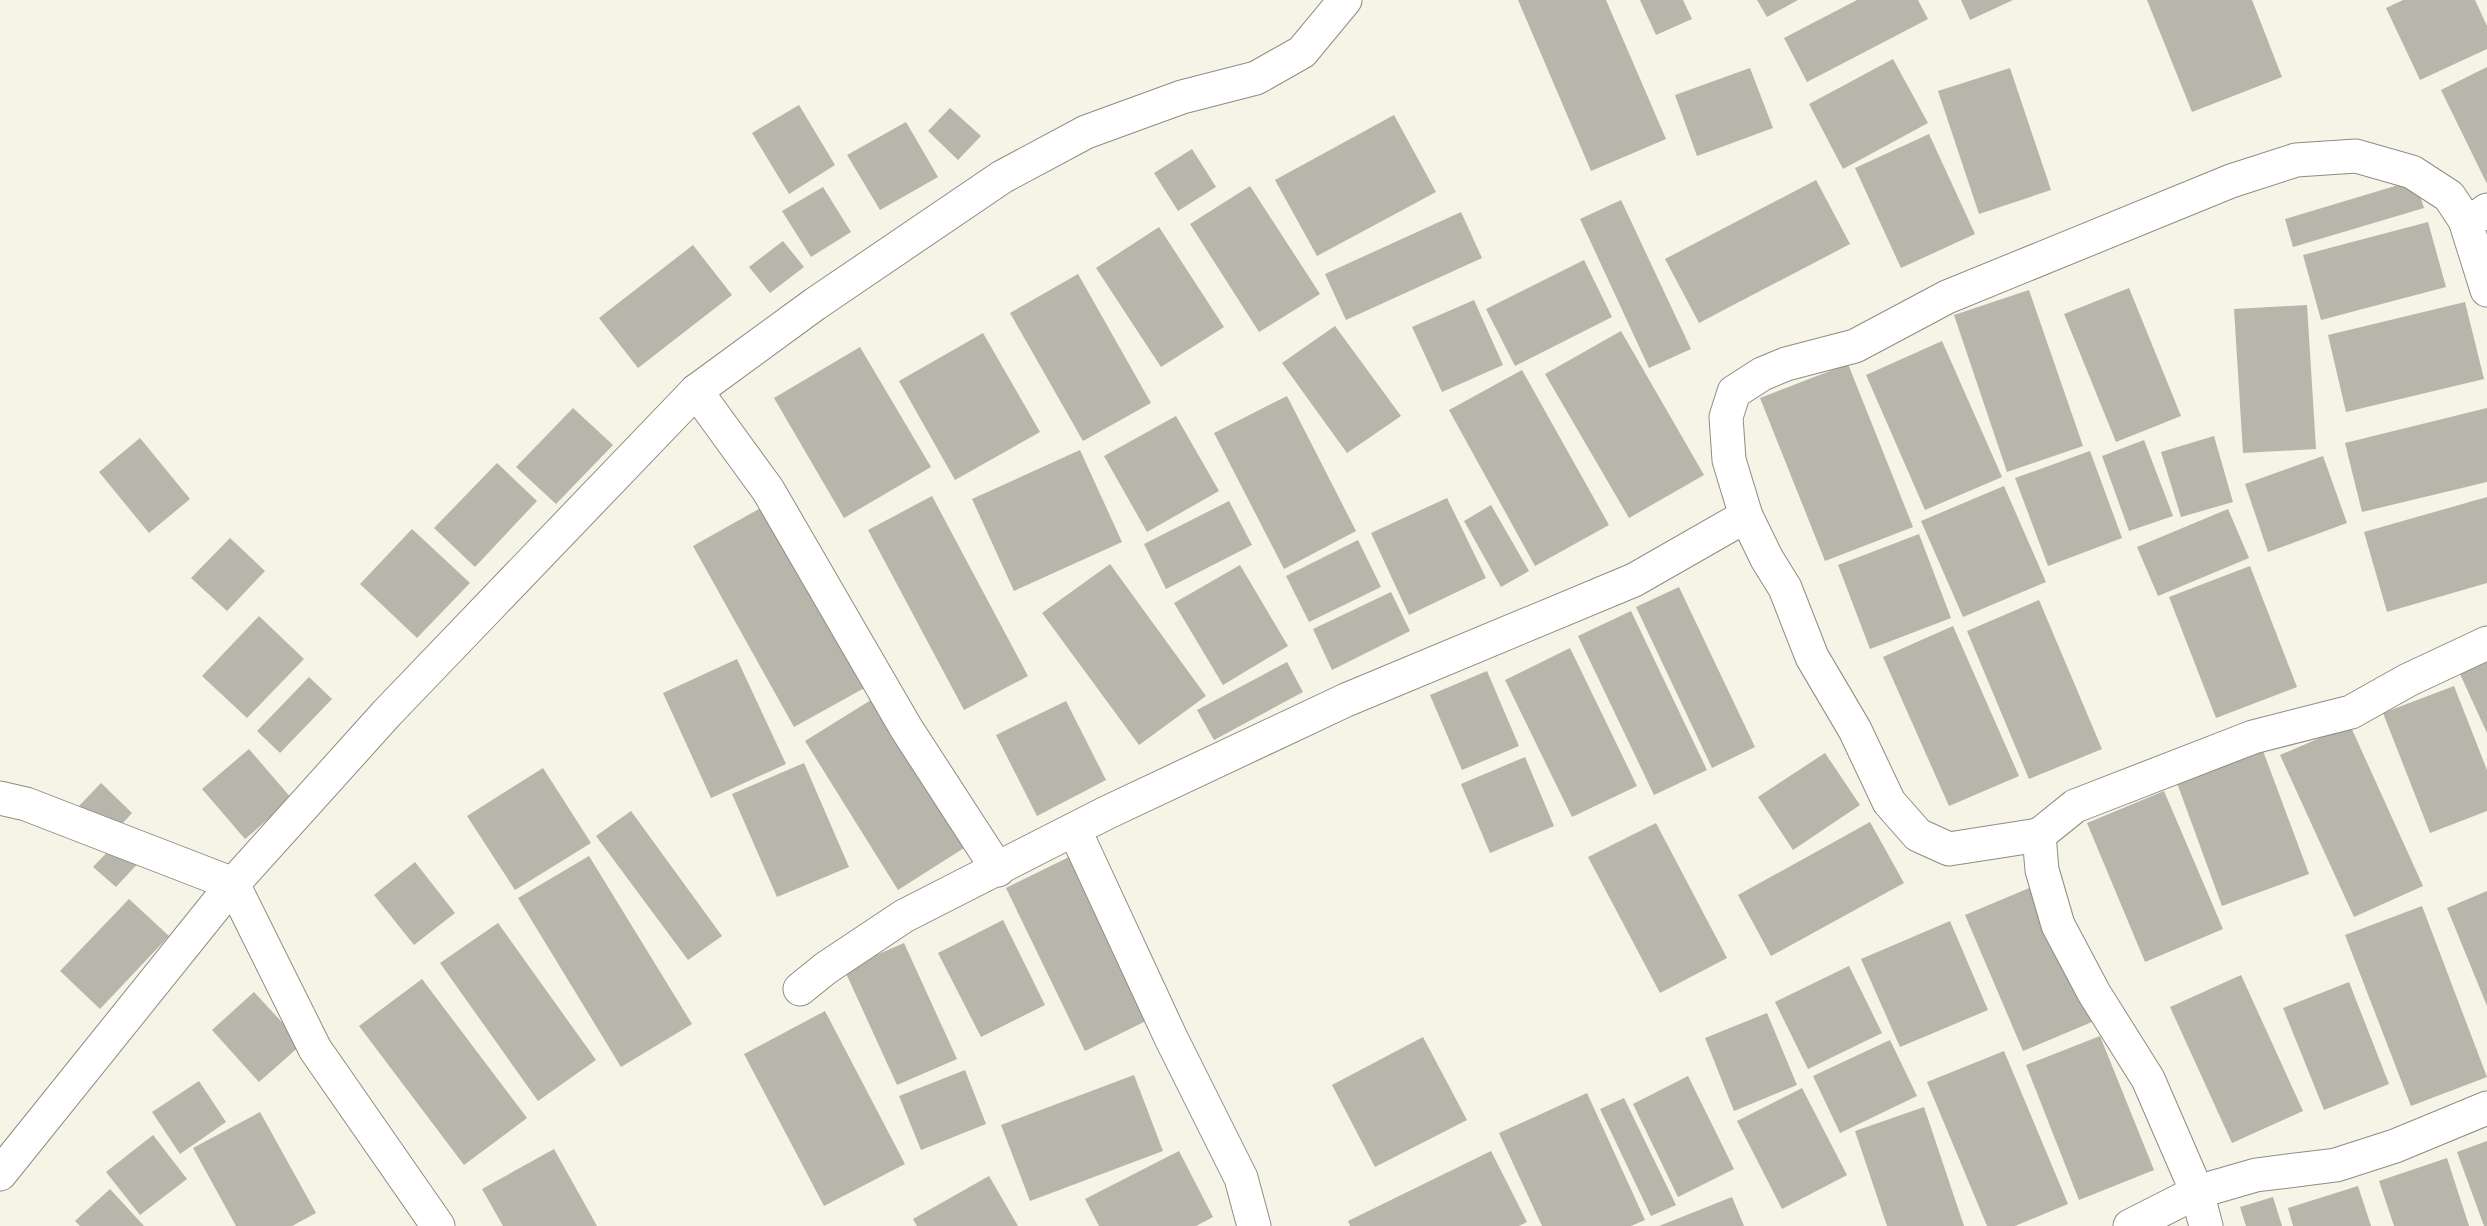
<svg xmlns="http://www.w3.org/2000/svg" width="2487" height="1226" font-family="Cabin,sans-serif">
	<rect width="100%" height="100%" fill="#f6f3e7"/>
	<g fill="#b8b5aa">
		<path d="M 1518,0 L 1606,0 L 1666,139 L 1591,171 Z"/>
		<path d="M 1640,0 L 1683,0 L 1692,19 L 1656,35 Z"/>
		<path d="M 1757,0 L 1798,0 L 1767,17 Z"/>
		<path d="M 1857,0 L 1918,0 L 1928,19 L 1807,82 L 1784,38 Z"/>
		<path d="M 1961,0 L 2013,0 L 1970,20 Z"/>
		<path d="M 2147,0 L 2252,0 L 2282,77 L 2192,112 Z"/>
		<path d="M 2403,0 L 2475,0 L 2487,26 L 2487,49 L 2420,80 L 2386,8 Z"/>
		<path d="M 1893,59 L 1928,123 L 1843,169 L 1809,104 Z"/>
		<path d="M 2487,67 L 2487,184 L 2441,90 Z"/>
		<path d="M 1750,68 L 1773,128 L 1697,156 L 1675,95 Z"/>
		<path d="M 2010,68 L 2051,190 L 1979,214 L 1938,91 Z"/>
		<path d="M 799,105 L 835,165 L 789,194 L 752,133 Z"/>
		<path d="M 950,108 L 981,136 L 958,160 L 928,131 Z"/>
		<path d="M 1394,115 L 1436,192 L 1317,256 L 1275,180 Z"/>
		<path d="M 906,122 L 938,177 L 880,210 L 847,155 Z"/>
		<path d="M 1929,134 L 1975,234 L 1901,268 L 1855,168 Z"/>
		<path d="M 1192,149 L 1216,187 L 1178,211 L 1154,173 Z"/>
		<path d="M 1816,180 L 1850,244 L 1699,323 L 1665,259 Z"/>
		<path d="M 2415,180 L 2424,208 L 2293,247 L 2285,219 Z"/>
		<path d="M 1250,186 L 1320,294 L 1259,332 L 1190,224 Z"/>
		<path d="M 823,187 L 851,232 L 811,257 L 782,211 Z"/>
		<path d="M 1621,200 L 1691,349 L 1649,368 L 1580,219 Z"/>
		<path d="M 1461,212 L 1482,258 L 1346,320 L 1325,274 Z"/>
		<path d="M 2428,222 L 2446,287 L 2321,320 L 2303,255 Z"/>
		<path d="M 1159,227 L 1224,327 L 1161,367 L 1096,268 Z"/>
		<path d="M 783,241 L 804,267 L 770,293 L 749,267 Z"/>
		<path d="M 693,245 L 732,295 L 638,368 L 599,318 Z"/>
		<path d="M 1584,260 L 1612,317 L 1515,366 L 1486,309 Z"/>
		<path d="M 1078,274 L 1151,403 L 1083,441 L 1010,313 Z"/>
		<path d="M 2129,288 L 2181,416 L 2116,442 L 2064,314 Z"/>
		<path d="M 2029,290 L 2083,446 L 2007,472 L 1954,315 Z"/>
		<path d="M 1474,300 L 1503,365 L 1442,392 L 1412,327 Z"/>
		<path d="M 2465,302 L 2484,379 L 2346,412 L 2328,335 Z"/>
		<path d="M 2307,305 L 2316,449 L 2243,453 L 2234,309 Z"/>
		<path d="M 1335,326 L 1401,416 L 1347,453 L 1282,363 Z"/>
		<path d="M 1621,331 L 1704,475 L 1629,518 L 1545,374 Z"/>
		<path d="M 983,333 L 1040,432 L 955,480 L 899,381 Z"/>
		<path d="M 1942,341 L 2002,477 L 1925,510 L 1866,375 Z"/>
		<path d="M 860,347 L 931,467 L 844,518 L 774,398 Z"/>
		<path d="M 1848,364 L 1913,527 L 1825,561 L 1760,398 Z"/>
		<path d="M 1522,370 L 1609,525 L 1535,566 L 1449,410 Z"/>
		<path d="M 1287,396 L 1356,531 L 1284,569 L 1214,433 Z"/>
		<path d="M 573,408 L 613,445 L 556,504 L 516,467 Z"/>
		<path d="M 2487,408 L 2487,482 L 2362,512 L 2345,443 Z"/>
		<path d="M 1176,416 L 1219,491 L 1147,532 L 1104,456 Z"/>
		<path d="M 2214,436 L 2233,502 L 2181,517 L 2161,452 Z"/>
		<path d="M 140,438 L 190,499 L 149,533 L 99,472 Z"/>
		<path d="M 2144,440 L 2173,516 L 2129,531 L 2102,456 Z"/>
		<path d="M 1080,450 L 1122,542 L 1014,591 L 972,499 Z"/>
		<path d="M 2090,451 L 2122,538 L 2048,566 L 2015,478 Z"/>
		<path d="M 2323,456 L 2347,523 L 2268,552 L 2245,484 Z"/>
		<path d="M 497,463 L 537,501 L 475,567 L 434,528 Z"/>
		<path d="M 2004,486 L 2046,582 L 1963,617 L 1921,521 Z"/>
		<path d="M 932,496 L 1028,676 L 964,710 L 868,530 Z"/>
		<path d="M 2487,497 L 2487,583 L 2387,612 L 2364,532 Z"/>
		<path d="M 1447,498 L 1486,578 L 1409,615 L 1371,533 Z"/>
		<path d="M 1229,501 L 1252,545 L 1166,589 L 1144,544 Z"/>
		<path d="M 766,505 L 868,686 L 794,727 L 693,546 Z"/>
		<path d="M 1491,505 L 1529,571 L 1501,587 L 1464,521 Z"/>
		<path d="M 2228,509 L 2249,558 L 2158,596 L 2137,547 Z"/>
		<path d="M 412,529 L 470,583 L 417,638 L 360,584 Z"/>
		<path d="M 1919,534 L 1951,618 L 1870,649 L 1838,565 Z"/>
		<path d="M 230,538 L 265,571 L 227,611 L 191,578 Z"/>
		<path d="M 1358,540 L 1381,587 L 1309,622 L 1286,576 Z"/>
		<path d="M 1110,564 L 1206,696 L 1139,745 L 1042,613 Z"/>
		<path d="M 1240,565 L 1288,646 L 1223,685 L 1174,603 Z"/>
		<path d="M 2250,566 L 2297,687 L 2216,718 L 2169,597 Z"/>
		<path d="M 1679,587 L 1755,747 L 1712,768 L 1636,607 Z"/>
		<path d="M 1391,592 L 1410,631 L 1332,670 L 1313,629 Z"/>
		<path d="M 2039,600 L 2102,749 L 2029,779 L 1967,631 Z"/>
		<path d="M 1631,611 L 1707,770 L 1654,795 L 1578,636 Z"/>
		<path d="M 259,616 L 304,659 L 247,718 L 202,676 Z"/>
		<path d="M 1953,626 L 2019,776 L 1949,806 L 1883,657 Z"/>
		<path d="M 1570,648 L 1637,786 L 1572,817 L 1505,680 Z"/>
		<path d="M 737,659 L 786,764 L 711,798 L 663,693 Z"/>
		<path d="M 1287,662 L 1303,692 L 1214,740 L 1197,710 Z"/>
		<path d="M 2487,662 L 2487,733 L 2460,674 Z"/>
		<path d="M 1487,671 L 1519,746 L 1462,770 L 1430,695 Z"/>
		<path d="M 309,677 L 332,699 L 280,753 L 257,731 Z"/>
		<path d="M 2454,686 L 2487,770 L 2487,811 L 2430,833 L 2383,713 Z"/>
		<path d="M 871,700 L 964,848 L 898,890 L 805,741 Z"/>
		<path d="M 1066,701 L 1106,780 L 1037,816 L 996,735 Z"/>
		<path d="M 2350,725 L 2423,886 L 2354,917 L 2280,755 Z"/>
		<path d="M 249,749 L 292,799 L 245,839 L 202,789 Z"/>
		<path d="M 2263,751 L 2309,874 L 2222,906 L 2177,783 Z"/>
		<path d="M 1825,753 L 1860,805 L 1793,850 L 1758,797 Z"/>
		<path d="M 1525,757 L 1554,826 L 1490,853 L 1461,784 Z"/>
		<path d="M 804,763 L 849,867 L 777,897 L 732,794 Z"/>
		<path d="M 543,768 L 591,843 L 515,890 L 467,816 Z"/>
		<path d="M 101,783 L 132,813 L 111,836 L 79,806 Z"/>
		<path d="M 2164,791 L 2223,929 L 2145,962 L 2087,823 Z"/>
		<path d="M 631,811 L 722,936 L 688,960 L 596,836 Z"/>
		<path d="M 1870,822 L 1904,883 L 1771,956 L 1738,895 Z"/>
		<path d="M 1656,823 L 1727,958 L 1660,993 L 1588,857 Z"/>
		<path d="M 121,838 L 143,858 L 116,887 L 93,867 Z"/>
		<path d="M 589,856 L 692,1024 L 621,1067 L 518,898 Z"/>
		<path d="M 1069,857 L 1148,1020 L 1085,1051 L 1006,888 Z"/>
		<path d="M 415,862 L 455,913 L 414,945 L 374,895 Z"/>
		<path d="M 2034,886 L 2092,1022 L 2023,1051 L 1965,915 Z"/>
		<path d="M 2487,891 L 2487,1006 L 2447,908 Z"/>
		<path d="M 129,899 L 169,936 L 100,1009 L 60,971 Z"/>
		<path d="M 2422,906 L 2487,1077 L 2411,1106 L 2345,935 Z"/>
		<path d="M 1003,920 L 1045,1005 L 981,1037 L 938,953 Z"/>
		<path d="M 1950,921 L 1988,1010 L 1900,1047 L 1861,959 Z"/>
		<path d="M 498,923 L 596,1060 L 538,1101 L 440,963 Z"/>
		<path d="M 904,943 L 957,1059 L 897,1085 L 844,969 Z"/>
		<path d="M 1849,966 L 1882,1033 L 1808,1069 L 1775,1002 Z"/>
		<path d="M 2241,975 L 2303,1111 L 2232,1143 L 2170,1007 Z"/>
		<path d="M 422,979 L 527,1118 L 464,1165 L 359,1026 Z"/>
		<path d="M 2349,982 L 2389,1084 L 2324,1110 L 2283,1008 Z"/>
		<path d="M 254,992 L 302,1044 L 259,1082 L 212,1030 Z"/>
		<path d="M 825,1011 L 905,1164 L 824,1206 L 744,1054 Z"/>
		<path d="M 1767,1013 L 1797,1085 L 1734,1111 L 1705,1038 Z"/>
		<path d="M 2100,1036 L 2154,1170 L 2079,1200 L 2026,1065 Z"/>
		<path d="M 1423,1037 L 1467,1120 L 1375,1167 L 1332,1085 Z"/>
		<path d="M 1890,1040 L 1917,1096 L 1840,1133 L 1813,1076 Z"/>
		<path d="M 2004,1051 L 2068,1204 L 2015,1226 L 1987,1226 L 1927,1082 Z"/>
		<path d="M 965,1070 L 986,1124 L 921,1150 L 899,1096 Z"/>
		<path d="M 1134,1075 L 1163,1151 L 1030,1201 L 1001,1125 Z"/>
		<path d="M 1688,1076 L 1734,1169 L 1678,1197 L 1633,1104 Z"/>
		<path d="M 199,1081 L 226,1122 L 180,1154 L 152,1112 Z"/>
		<path d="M 1802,1088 L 1847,1175 L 1782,1209 L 1737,1121 Z"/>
		<path d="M 1587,1093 L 1645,1220 L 1631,1226 L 1542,1226 L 1499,1133 Z"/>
		<path d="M 1624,1098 L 1676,1205 L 1651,1216 L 1600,1109 Z"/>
		<path d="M 1924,1107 L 1964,1226 L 1887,1226 L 1855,1131 Z"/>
		<path d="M 260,1112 L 316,1213 L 292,1226 L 236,1226 L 193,1148 Z"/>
		<path d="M 153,1135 L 187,1179 L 140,1215 L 106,1172 Z"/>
		<path d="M 2487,1141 L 2487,1226 L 2484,1226 L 2457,1152 Z"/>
		<path d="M 554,1149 L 597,1226 L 503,1226 L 482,1189 Z"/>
		<path d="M 1179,1151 L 1213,1217 L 1196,1226 L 1099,1226 L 1085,1199 Z"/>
		<path d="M 1491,1151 L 1527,1222 L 1519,1226 L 1350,1226 L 1348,1221 Z"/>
		<path d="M 2447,1158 L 2469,1226 L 2394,1226 L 2379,1181 Z"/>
		<path d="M 989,1176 L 1018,1226 L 917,1226 L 913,1219 Z"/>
		<path d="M 2358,1186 L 2371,1226 L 2293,1226 L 2288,1208 Z"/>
		<path d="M 110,1189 L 144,1226 L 80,1226 L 75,1221 Z"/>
		<path d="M 1732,1197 L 1744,1226 L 1659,1226 Z"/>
		<path d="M 2273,1197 L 2282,1226 L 2246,1226 L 2240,1207 Z"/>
	</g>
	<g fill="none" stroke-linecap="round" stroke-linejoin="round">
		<g stroke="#8f8c81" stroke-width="35">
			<g id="minor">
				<path d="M 2487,210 L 2482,214 L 2465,220 L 2487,290"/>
				<path d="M 696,391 L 768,490 L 906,728 L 998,870"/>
				<path d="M 0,798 L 26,804 L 233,884 L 315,1049 L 438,1226"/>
				<path d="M 1075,831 L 1171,1038 L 1241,1178 L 1254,1226"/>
				<path d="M 2039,835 L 1949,849 L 1918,835 L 1889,802 L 1855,730 L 1812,657 L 1785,588 L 1767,559 L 1746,516 L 1729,460 L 1726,417 L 1734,392 L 1762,374 L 1786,364 L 1855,346 L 1947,297 L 2231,181 L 2296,160 L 2356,156 L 2412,172 L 2449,196 L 2465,220"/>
				<path d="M 800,989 L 826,968 L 904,916 L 1106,813 L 1346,700 L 1634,580 L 1746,516"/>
				<path d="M 0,1174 L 233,884 L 387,713 L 696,391 L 815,304 L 1002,177 L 1086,132 L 1182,97 L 1256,78 L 1302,52 L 1345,0"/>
				<path d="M 2130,1226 L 2197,1192 L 2256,1175 L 2336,1165 L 2395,1146 L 2487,1108"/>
				<path d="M 2206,1226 L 2197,1192 L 2148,1079 L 2094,993 L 2058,925 L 2042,870 L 2039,835 L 2075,806 L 2253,737 L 2351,712 L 2408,680 L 2487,643"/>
			</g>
		</g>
		<use href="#minor" stroke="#fff" stroke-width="33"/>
	</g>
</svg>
